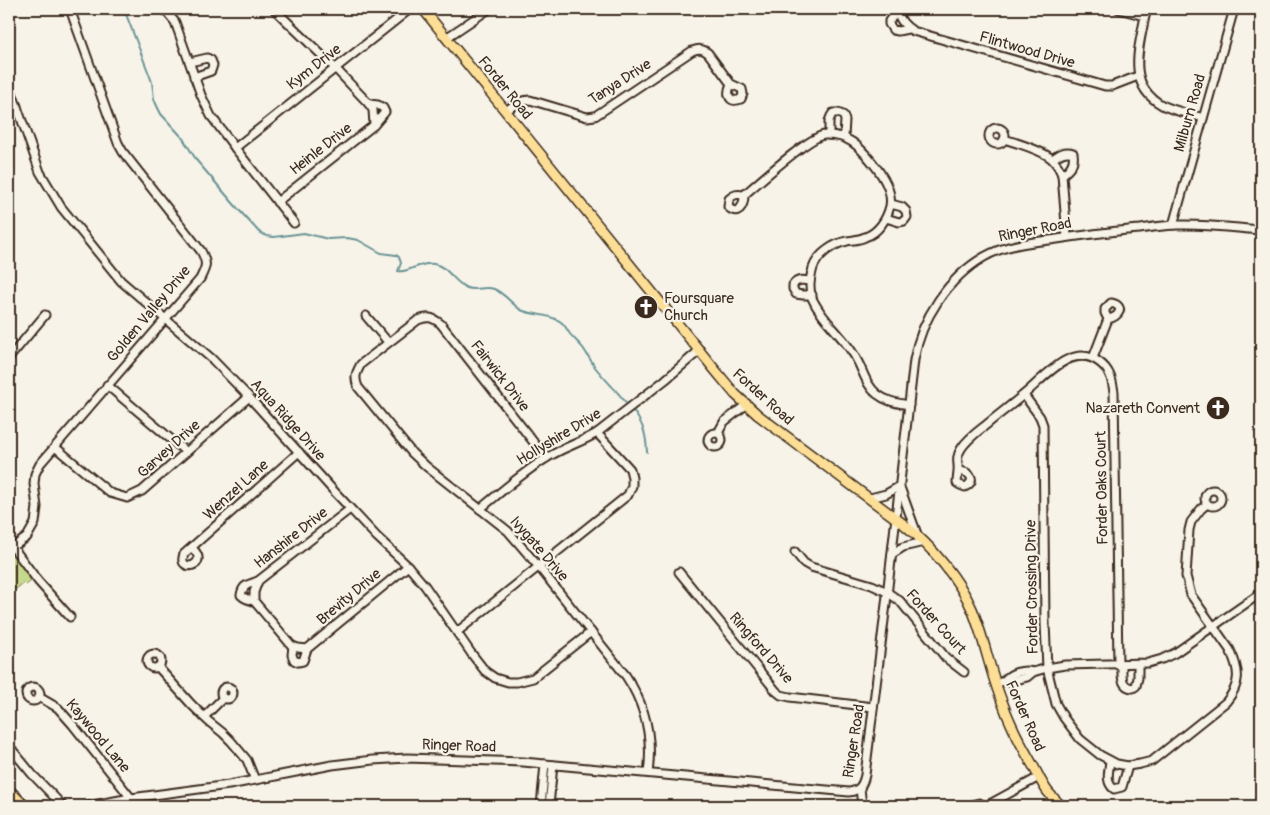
<svg xmlns="http://www.w3.org/2000/svg" width="1270" height="815" font-family="Pangolin,sans-serif">
	<rect width="100%" height="100%" fill="#f7f3e8"/>
	<filter id="ink" filterUnits="userSpaceOnUse"><feTurbulence type="fractalNoise" baseFrequency=".02" numOctaves="2"/><feDisplacementMap in="SourceGraphic" scale="10" xChannelSelector="R" yChannelSelector="G"/><feConvolveMatrix kernelMatrix="1 2 1 2 8 2 1 2 1" color-interpolation-filters="sRGB"/></filter>
	<g filter="url(#ink)">
		<path fill="#c6d88d" stroke="#808156" d="M 9,550 L 30,576 L 32,580 L 29,583 L 26,585 L 24,583 L 9,594 Z"/>
		<g fill="none" stroke-linecap="round" stroke-linejoin="round">
			<g stroke="#6a9495" stroke-width="2">
				<path d="M 124,9 L 149,74 L 152,82 L 154,99 L 157,106 L 161,114 L 182,137 L 197,161 L 239,210 L 259,232 L 267,236 L 274,237 L 304,233 L 328,239 L 347,238 L 358,240 L 381,253 L 396,255 L 399,257 L 401,263 L 398,271 C 406,274 421,261 434,264 C 449,267 454,283 467,288 C 476,291 485,286 494,289 C 504,293 512,304 521,310 C 534,316 549,313 561,322 C 565,325 567,330 570,334 C 574,339 579,343 583,348 C 587,354 591,361 595,367 C 606,381 618,392 628,405"/>
				<path d="M 631,408 C 643,423 646,433 647,452"/>
			</g>
			<g stroke="#3b2a1e" stroke-width="11">
				<g id="minor">
					<path d="M 164,9 L 175,22 L 201,95 L 211,116 L 235,148 L 294,223"/>
					<path d="M 274,9 L 335,68 L 369,104 L 373,110 L 374,125 L 277,202"/>
					<path d="M 899,9 C 897,19 905,26 913,31 L 1105,86 L 1112,86 L 1138,76"/>
					<path d="M 1119,9 L 1145,16"/>
					<path d="M 1144,9 L 1145,16 C 1139,48 1126,85 1162,105 C 1174,111 1190,114 1203,118"/>
					<path d="M 898,14 L 893,16 L 889,21 L 889,24 L 893,30 L 898,31 L 908,29"/>
					<path d="M 446,38 L 489,9"/>
					<path d="M 190,62 L 207,58 L 211,60 L 213,65 L 211,71 L 194,77"/>
					<path d="M 9,84 L 40,172 L 61,207 L 121,281 L 212,359 L 249,397 L 332,489 L 377,537 L 408,566 L 425,586 L 471,653 L 485,671 L 495,678 L 508,682 L 517,682 L 533,678 L 591,632"/>
					<path d="M 369,104 L 378,105 L 383,108 L 385,112 L 374,125"/>
					<path d="M 9,108 L 17,106"/>
					<path d="M 506,111 C 514,105 520,100 530,100 L 587,117 L 595,116 L 692,51 C 698,49 702,48 708,53 L 731,84 C 726,94 729,104 741,99 L 743,94 L 742,89 L 731,84"/>
					<circle cx="997" cy="136" r="8"/>
					<path d="M 829,135 L 829,121 L 831,116 L 833,113 L 838,113 L 843,115 L 845,120 L 844,137"/>
					<path d="M 1004,139 C 1017,143 1042,150 1052,159 C 1056,163 1060,169 1062,175 L 1067,237"/>
					<path d="M 235,148 L 410,9"/>
					<path d="M 1053,159 C 1059,154 1065,150 1073,153 C 1075,163 1070,169 1062,175"/>
					<path d="M 744,195 C 744,205 739,217 728,207 L 729,199 C 734,194 737,194 744,195 C 758,183 811,135 825,135 C 848,134 859,146 872,162 C 881,173 893,191 890,206 C 887,219 878,233 865,237 C 859,240 853,240 847,241 C 833,244 818,254 813,268 C 810,277 809,289 812,298 C 823,323 847,338 858,362 C 864,374 867,386 877,394 C 887,402 898,403 909,405"/>
					<path d="M 886,218 L 899,222 L 904,221 L 907,217 L 906,211 L 902,207 L 891,204"/>
					<path d="M 1173,225 L 1234,9"/>
					<path d="M 810,281 C 803,280 797,279 793,285 L 793,289 L 796,294 L 803,295 L 812,295"/>
					<path d="M 366,316 L 388,342"/>
					<path d="M 9,358 L 45,315"/>
					<path d="M 1093,358 L 1108,319 C 1119,317 1126,306 1111,303 L 1105,309 L 1105,313 L 1108,319"/>
					<path d="M 107,385 L 186,452"/>
					<path d="M 1024,395 L 1040,417 L 1043,425 L 1045,623 L 1047,668 L 1056,704 L 1064,718 L 1080,739 L 1100,755 L 1117,764 L 1128,766 L 1140,764 L 1152,761 L 1226,702 C 1241,684 1240,671 1230,650 L 1191,595 L 1186,576 L 1189,530 L 1191,522 L 1201,509 L 1207,504"/>
					<path d="M 718,433 L 724,422 L 747,404"/>
					<circle cx="715" cy="440" r="7"/>
					<path d="M 55,447 L 110,493 L 127,498 L 142,491 L 249,397"/>
					<path d="M 546,458 L 441,324 C 432,317 428,316 418,320 L 361,364 C 356,373 354,377 358,387 L 412,453 L 427,467 L 508,531 L 539,567 L 626,676 C 646,706 653,737 648,773"/>
					<path d="M 958,471 C 969,471 978,480 965,487 L 960,485 L 957,483 C 957,478 958,475 958,471 C 959,462 955,459 961,449 C 967,439 977,432 986,425 C 998,415 1010,406 1022,396 C 1042,381 1071,341 1099,362 C 1110,370 1112,379 1114,392 L 1118,665"/>
					<circle cx="1213" cy="498" r="8"/>
					<path d="M 901,490 L 917,534"/>
					<path d="M 870,498 L 886,494 L 900,486"/>
					<path d="M 350,509 L 258,581 L 254,592 L 254,601 L 292,646 L 298,648 L 307,649 L 408,566"/>
					<path d="M 480,509 C 501,492 522,473 545,459 C 561,448 580,443 597,433 L 665,380 L 700,350"/>
					<path d="M 9,542 L 38,581 L 70,617"/>
					<path d="M 13,547 L 27,537 L 35,523 L 37,507 L 34,484 L 35,474 L 40,464 L 200,279 C 206,267 208,264 201,251 L 123,152 L 118,143 L 70,9"/>
					<path d="M 192,548 C 212,566 176,574 184,554 L 299,452"/>
					<path d="M 795,552 L 804,563 L 811,567 L 872,585 L 887,592 L 900,601 L 946,658 L 964,672"/>
					<path d="M 892,554 L 903,547 L 924,542"/>
					<path d="M 679,572 L 776,691 L 781,695 L 790,697 L 873,707"/>
					<path d="M 254,601 C 249,600 245,599 241,595 C 243,584 248,585 258,581"/>
					<path d="M 457,632 L 628,495 L 632,486 L 632,478 L 630,469 L 597,433"/>
					<path d="M 293,646 L 292,655 L 294,660 L 298,662 L 303,661 L 307,649"/>
					<circle cx="154" cy="661" r="7"/>
					<path d="M 1122,664 C 1122,675 1120,687 1133,688 L 1136,686 L 1138,678 L 1138,664"/>
					<path d="M 158,667 L 191,704 L 208,721 L 223,733 L 231,741 L 247,760 L 255,780"/>
					<path d="M 1004,681 C 1010,673 1023,669 1033,672"/>
					<path d="M 995,684 L 1004,681 L 1009,682 L 1027,677 L 1033,672 L 1047,668 L 1065,665 L 1148,663 L 1162,659 L 1175,653 L 1261,593"/>
					<circle cx="227" cy="693" r="6"/>
					<circle cx="33" cy="694" r="7"/>
					<path d="M 39,697 L 58,708 L 73,725 L 131,798"/>
					<path d="M 204,717 L 223,698"/>
					<path d="M 9,746 L 32,774 L 63,806"/>
					<path d="M 1110,761 C 1109,771 1105,782 1114,789 L 1122,787 L 1128,766"/>
					<path d="M 860,788 L 862,806"/>
					<path d="M 87,806 L 131,798 L 229,785 L 332,765 L 373,760 L 407,758 L 523,762 L 849,792 C 860,791 863,784 865,775 L 886,604 L 914,360 C 921,319 948,278 984,257 C 1006,244 1033,242 1057,239 C 1085,235 1113,231 1140,229 C 1153,227 1165,225 1178,225 C 1206,224 1234,228 1261,230"/>
					<path d="M 541,806 L 545,764"/>
					<path d="M 549,806 L 553,765"/>
					<path d="M 973,806 L 975,804 L 979,803 L 985,806"/>
					<path d="M 986,806 L 1039,777"/>
					<path d="M 1258,806 L 1261,804"/>
				</g>
			</g>
			<g stroke="#3b2a1e" stroke-width="12">
				<path id="major" d="M 423,9 L 715,370 L 735,394 L 758,415 L 906,526 C 931,546 959,579 972,609 C 985,640 990,673 1003,704 C 1010,724 1020,743 1031,762 C 1037,772 1041,783 1048,792 C 1052,797 1057,801 1061,806"/>
			</g>
			<g stroke="#3b2a1e" stroke-width="14">
				<path id="highway" d="M 9,791 L 24,806"/>
			</g>
			<use href="#minor" stroke="#f7f3e8" stroke-width="7"/>
			<use href="#major" stroke="#fdde96" stroke-width="9"/>
			<use href="#highway" stroke="#fdde96" stroke-width="10"/>
		</g>
	</g>
	<defs>
		<g id="church-disc" transform="scale(1.25)"><circle r="9.5" fill="#3b2a1e" stroke="#f7f3e8"/><path d="M-1.2-6h2.4v3.5h3.3v2.4h-3.3V6h-2.4V-.1h-3.3v-2.4h3.3Z" fill="#fff"/></g>
	</defs>
	<g fill-rule="evenodd">
		<use href="#church-disc" x="646" y="307"/>
		<use href="#church-disc" x="1218" y="408"/>
	</g>
	<g text-anchor="middle" dominant-baseline="central" stroke-width="4.5" stroke-linejoin="round" paint-order="stroke">
		<g font-size="15" fill="#3b2a1e" stroke="#f7f3e8">
			<text transform="translate(1027 50) rotate(16)">Flintwood Drive</text>
			<text transform="translate(314 67) rotate(-38)">Kym Drive</text>
			<text transform="translate(620 82) rotate(-33)">Tanya Drive</text>
			<text transform="translate(505 88) rotate(51)">Forder Road</text>
			<text transform="translate(1190 113) rotate(-74)">Milburn Road</text>
			<text transform="translate(321 149) rotate(-38)">Heinle Drive</text>
			<text transform="translate(1035 230) rotate(-11)">Ringer Road</text>
			<text transform="translate(149 314) rotate(-50)">Golden Valley Drive</text>
			<text transform="translate(500 376) rotate(52)">Fairwick Drive</text>
			<text transform="translate(763 397) rotate(42)">Forder Road</text>
			<text transform="translate(288 420) rotate(48)">Aqua Ridge Drive</text>
			<text transform="translate(559 437) rotate(-31)">Hollyshire Drive</text>
			<text transform="translate(169 449) rotate(-42)">Garvey Drive</text>
			<text transform="translate(1102 488) rotate(-91)">Forder Oaks Court</text>
			<text transform="translate(236 490) rotate(-42)">Wenzel Lane</text>
			<text transform="translate(291 538) rotate(-38)">Hanshire Drive</text>
			<text transform="translate(539 549) rotate(49)">Ivygate Drive</text>
			<text transform="translate(1032 587) rotate(-91)">Forder Crossing Drive</text>
			<text transform="translate(349 597) rotate(-40)">Brevity Drive</text>
			<text transform="translate(936 622) rotate(48)">Forder Court</text>
			<text transform="translate(761 648) rotate(49)">Ringford Drive</text>
			<text transform="translate(1025 716) rotate(66)">Forder Road</text>
			<text transform="translate(98 736) rotate(50)">Kaywood Lane</text>
			<text transform="translate(854 741) rotate(-81)">Ringer Road</text>
			<text transform="translate(459 746) rotate(2)">Ringer Road</text>
		</g>
		<g font-size="15" fill="#3b2a1e" stroke="#f7f3e8" text-anchor="start">
			<text x="664" y="298">Foursquare<tspan x="664" dy="17">Church</tspan></text>
			<text x="1200" y="408" text-anchor="end">Nazareth Convent</text>
		</g>
	</g>
	<rect width="1270" height="815" fill="none" stroke="#f7f3e8" stroke-width="30"/>
	<rect x="15" y="15" width="1240" height="785" fill="none" stroke="#3b2a1e" stroke-width="2" filter="url(#ink)"/>
</svg>
